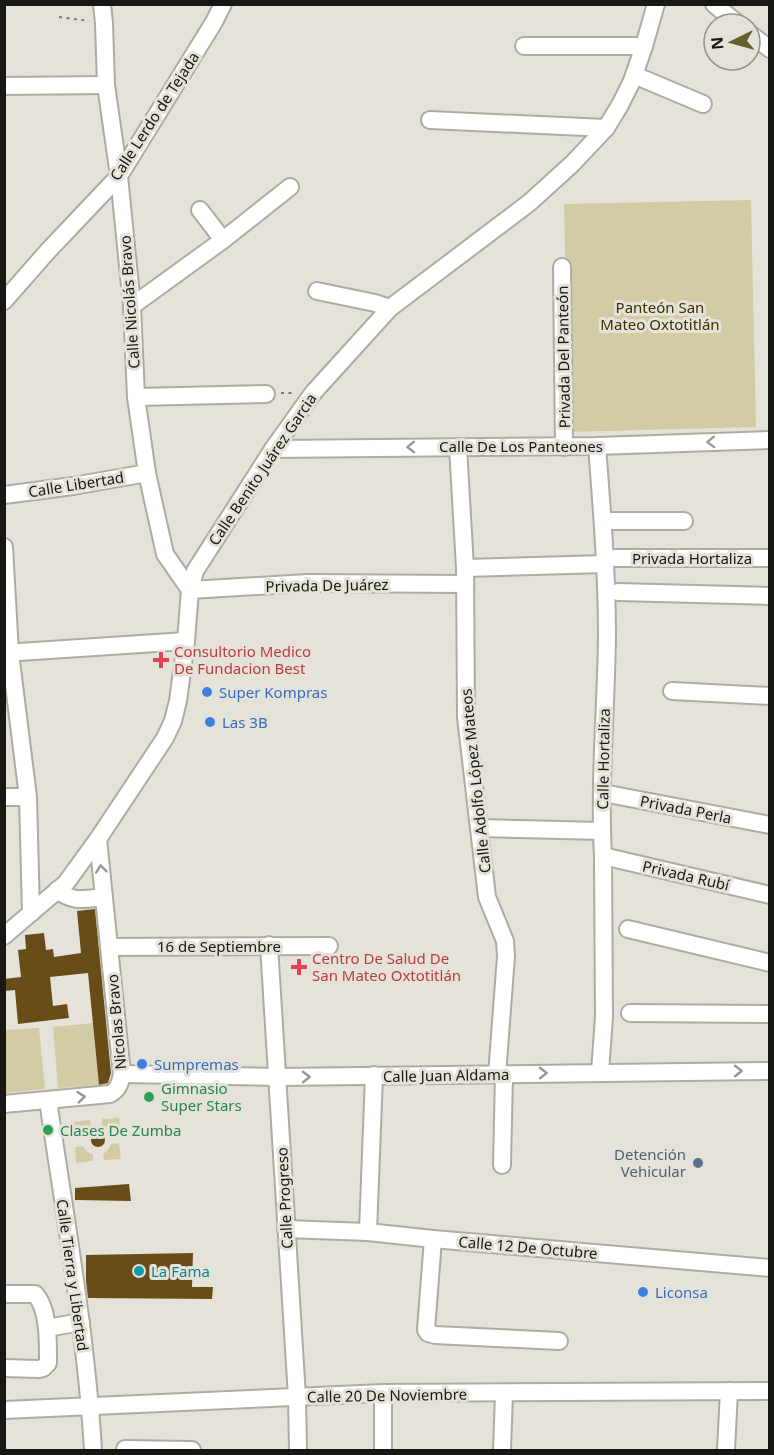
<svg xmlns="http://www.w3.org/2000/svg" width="774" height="1455" font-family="'Noto Sans',sans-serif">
	<rect width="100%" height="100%" fill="#e5e3d9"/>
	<g fill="#d2cca5">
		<path d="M 751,200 L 756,427 L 569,432 L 564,204 Z"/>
		<path d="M 93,1023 L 99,1085 L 58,1088 L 53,1027 Z"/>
		<path d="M 39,1028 L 45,1089 L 5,1093 L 5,1030 Z"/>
		<path d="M 119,1118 L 120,1134 L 111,1134 L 107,1129 L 102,1126 L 102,1119 Z"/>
		<path d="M 90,1120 L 91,1127 L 86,1131 L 83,1137 L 75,1138 L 73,1122 Z"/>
		<path d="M 119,1143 L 121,1159 L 104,1160 L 103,1154 L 108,1150 L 111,1144 Z"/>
		<path d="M 83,1146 L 87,1152 L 93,1155 L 93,1161 L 76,1163 L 75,1147 Z"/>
	</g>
	<g fill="#694d19">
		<path d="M 95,909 L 111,1073 L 108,1083 L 99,1085 L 88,973 L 50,977 L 53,1006 L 67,1004 L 69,1018 L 18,1024 L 15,990 L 4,991 L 4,979 L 21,977 L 18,950 L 26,949 L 25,935 L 44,933 L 46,950 L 53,949 L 54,957 L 81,953 L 77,911 Z"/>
		<circle cx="98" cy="1140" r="7"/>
		<path d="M 129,1184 L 131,1201 L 75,1200 L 75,1188 Z"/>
		<path d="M 193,1253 L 192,1287 L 213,1287 L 212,1299 L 88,1298 L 86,1281 L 86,1255 Z"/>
	</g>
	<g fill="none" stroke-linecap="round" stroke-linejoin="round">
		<g stroke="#aeaca2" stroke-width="20">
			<g id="minor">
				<path d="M 102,4 L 104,23 L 106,85 L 119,176 L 132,306 L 136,397 L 147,473 L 165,554 L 190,590 L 308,583 L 465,584"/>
				<path d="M 714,4 L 738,24"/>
				<path d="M 750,34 L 770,49"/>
				<path d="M 524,46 L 644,46"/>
				<path d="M 634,75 L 703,104"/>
				<path d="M 4,86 L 106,85"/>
				<path d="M 430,120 L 606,128"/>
				<path d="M 200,210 L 223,240"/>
				<path d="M 562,267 L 564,447"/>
				<path d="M 317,291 L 375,303 L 390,308"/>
				<path d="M 4,301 L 47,252 L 119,176 L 214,22 L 223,4"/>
				<path d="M 132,306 L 223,240 L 290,187"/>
				<path d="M 136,397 L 266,394"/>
				<path d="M 597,446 C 602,510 607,574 607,637 C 606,710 599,783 603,856 L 604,1017 L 600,1072"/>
				<path d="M 458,447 L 465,568 L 466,717 L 487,897 L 505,941 L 506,956 L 497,1075"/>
				<path d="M 273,449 L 597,446 L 770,440"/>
				<path d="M 4,495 L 73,486 L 147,473"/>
				<path d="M 603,521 L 684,521"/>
				<path d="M 4,547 L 10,653 L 28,797 L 31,913"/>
				<path d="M 615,558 L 770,558"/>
				<path d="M 465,568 L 605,564"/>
				<path d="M 618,592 L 770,596"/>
				<path d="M 4,653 L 186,641"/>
				<path d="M 672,691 L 770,696"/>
				<path d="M 603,793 L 770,825"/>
				<path d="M 4,797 L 28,797"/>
				<path d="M 479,828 L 602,831"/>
				<path d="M 603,856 L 770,895"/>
				<path d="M 57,890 C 74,903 84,899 104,897"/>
				<path d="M 628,929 L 770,963"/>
				<path d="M 4,936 L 66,883 L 98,839 L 165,738 L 173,721 L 178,701 L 186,641 L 190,590 L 195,571 L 273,449 L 313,393 L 390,308 L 529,203 L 572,164 L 606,128 L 620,105 L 632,81 L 644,46 L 656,4"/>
				<path d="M 269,945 L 297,1397 L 298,1450"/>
				<path d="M 109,947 L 329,946"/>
				<path d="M 630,1013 L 770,1014"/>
				<path d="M 122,1074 L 277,1077 L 770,1071"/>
				<path d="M 48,1100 C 65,1217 86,1333 93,1450"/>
				<path d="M 4,1104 L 110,1094 C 119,1089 120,1083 122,1074 L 98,839"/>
				<path d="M 502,1165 L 504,1074"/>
				<path d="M 286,1229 L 368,1232 L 433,1239 L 770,1268"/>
				<path d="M 368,1232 L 374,1075"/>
				<path d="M 433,1239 L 426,1330 L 428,1333 L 435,1335 L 559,1341"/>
				<path d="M 4,1294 L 35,1294 C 49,1309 48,1343 48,1363 L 43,1368 L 39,1369 L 4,1368"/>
				<path d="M 47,1328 L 81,1322"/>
				<path d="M 383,1393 L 383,1450"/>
				<path d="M 4,1410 L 383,1393 L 770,1391"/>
				<path d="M 125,1449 L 192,1450"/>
				<path d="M 502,1450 L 504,1393"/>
				<path d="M 726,1450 L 729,1391"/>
			</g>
		</g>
		<g stroke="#7a7872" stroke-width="2" stroke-dasharray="3 4.5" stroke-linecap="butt">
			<path d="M 59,17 L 89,21"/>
			<path d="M 281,393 L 293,393"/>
		</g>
		<use href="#minor" stroke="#fff" stroke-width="16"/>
	</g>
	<defs><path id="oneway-chevron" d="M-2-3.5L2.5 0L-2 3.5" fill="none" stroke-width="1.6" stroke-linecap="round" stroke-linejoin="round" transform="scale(1.5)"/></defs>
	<g stroke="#979795">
		<use href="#oneway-chevron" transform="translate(711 442) rotate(178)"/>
		<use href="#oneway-chevron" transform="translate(411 447) rotate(179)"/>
		<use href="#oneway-chevron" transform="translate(101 869) rotate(-96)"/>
		<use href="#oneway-chevron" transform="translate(738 1071)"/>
		<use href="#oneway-chevron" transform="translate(543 1073) rotate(-1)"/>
		<use href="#oneway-chevron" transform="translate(306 1077) rotate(-1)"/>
		<use href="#oneway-chevron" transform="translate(81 1097) rotate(-6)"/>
	</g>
	<g fill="#e0444e" stroke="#e5e3d9" stroke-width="2">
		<path d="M158 651h6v6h6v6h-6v6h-6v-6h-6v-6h6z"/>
		<path d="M296 958h6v6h6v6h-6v6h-6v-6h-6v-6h6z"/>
	</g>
	<g fill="#3f7fe0" stroke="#e5e3d9" stroke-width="2">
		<circle cx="207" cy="692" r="6"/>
		<circle cx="210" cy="722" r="6"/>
		<circle cx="142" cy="1064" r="6"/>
		<circle cx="643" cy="1292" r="6"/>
	</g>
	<g fill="#2e9e5b" stroke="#e5e3d9" stroke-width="2">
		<circle cx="149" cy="1097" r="6"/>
		<circle cx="48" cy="1130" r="6"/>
	</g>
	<circle fill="#5c6f8a" stroke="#e5e3d9" stroke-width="2" cx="698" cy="1163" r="6"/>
	<circle fill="#0f9aa8" stroke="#e5e3d9" stroke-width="2" cx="139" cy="1271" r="6"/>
	<g text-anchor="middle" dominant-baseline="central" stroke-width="6" stroke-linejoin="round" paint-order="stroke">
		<g font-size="15" fill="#181714" stroke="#e5e3d9">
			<text transform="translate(154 116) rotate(-57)">Calle Lerdo de Tejada</text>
			<text transform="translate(129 302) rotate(-94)">Calle Nicolás Bravo</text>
			<text transform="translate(563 357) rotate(-91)">Privada Del Panteón</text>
			<text x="521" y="446">Calle De Los Panteones</text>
			<text transform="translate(262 469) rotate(-56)">Calle Benito Juárez Garcia</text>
			<text transform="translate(76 484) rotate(-9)">Calle Libertad</text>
			<text x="692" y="558">Privada Hortaliza</text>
			<text transform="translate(327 585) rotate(-1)">Privada De Juárez</text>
			<text transform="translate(603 759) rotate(-89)">Calle Hortaliza</text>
			<text transform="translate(475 781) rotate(-96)">Calle Adolfo López Mateos</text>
			<text transform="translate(686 809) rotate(11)">Privada Perla</text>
			<text transform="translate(686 875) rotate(13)">Privada Rubí</text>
			<text x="219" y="946">16 de Septiembre</text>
			<text transform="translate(116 1022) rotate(-95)">Nicolas Bravo</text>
			<text transform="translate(446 1075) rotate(-1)">Calle Juan Aldama</text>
			<text transform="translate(284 1198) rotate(-93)">Calle Progreso</text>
			<text transform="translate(528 1247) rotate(5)">Calle 12 De Octubre</text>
			<text transform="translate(73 1275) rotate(82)">Calle Tierra y Libertad</text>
			<text transform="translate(387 1395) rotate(-1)">Calle 20 De Noviembre</text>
		</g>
		<g font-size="15" fill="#383100" stroke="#e5e3d9">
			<text x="660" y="307">Panteón San<tspan x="660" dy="17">Mateo Oxtotitlán</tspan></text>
		</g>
		<g font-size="15" fill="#be3a42" stroke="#e5e3d9" text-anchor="start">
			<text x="174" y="651">Consultorio Medico<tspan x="174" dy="17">De Fundacion Best</tspan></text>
			<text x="312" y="958">Centro De Salud De<tspan x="312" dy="17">San Mateo Oxtotitlán</tspan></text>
		</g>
		<g font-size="15" fill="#366cbe" stroke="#e5e3d9" text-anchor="start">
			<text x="219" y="692">Super Kompras</text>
			<text x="222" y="722">Las 3B</text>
			<text x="154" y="1064">Sumpremas</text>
			<text x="655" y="1292">Liconsa</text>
		</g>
		<g font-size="15" fill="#27864d" stroke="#e5e3d9" text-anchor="start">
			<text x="161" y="1088">Gimnasio<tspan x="161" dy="17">Super Stars</tspan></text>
			<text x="60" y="1130">Clases De Zumba</text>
		</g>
		<g font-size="15" fill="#4e5e75" stroke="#e5e3d9" text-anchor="end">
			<text x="686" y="1154">Detención<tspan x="686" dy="17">Vehicular</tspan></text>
		</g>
		<g font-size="15" fill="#0d838f" stroke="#e5e3d9" text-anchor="start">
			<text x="151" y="1271">La Fama</text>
		</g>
	</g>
	<rect width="774" height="1455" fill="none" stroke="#181714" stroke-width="12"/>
	<g transform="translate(732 42) rotate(265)"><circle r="28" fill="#e5e3d9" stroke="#93918a" stroke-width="1.5"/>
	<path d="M0-4.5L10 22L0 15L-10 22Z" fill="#63612e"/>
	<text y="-9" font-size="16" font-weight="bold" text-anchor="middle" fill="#181714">N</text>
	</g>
</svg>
